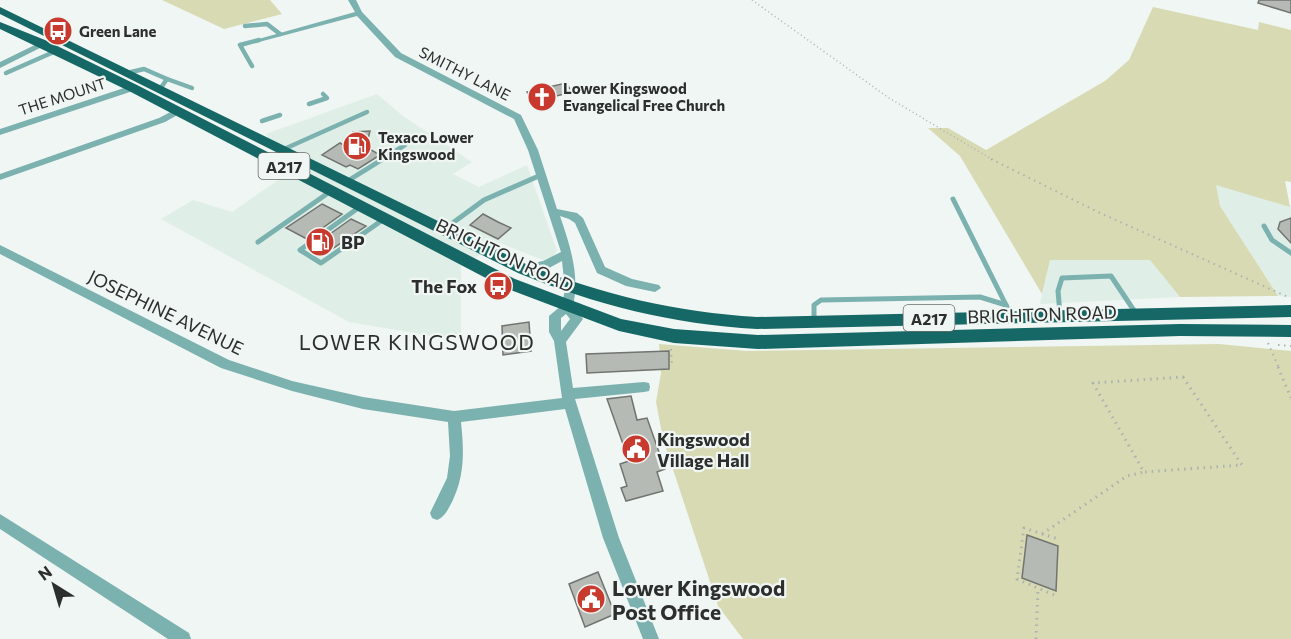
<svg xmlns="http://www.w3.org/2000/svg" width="1291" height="639" font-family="Commissioner,sans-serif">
	<rect width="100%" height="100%" fill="#f0f6f3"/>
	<g fill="#dfeee6">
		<path d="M 377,94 L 403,116 L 472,162 L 453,174 L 479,187 L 527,165 L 557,251 L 553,257 L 543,260 L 500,243 L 461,266 L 461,341 L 349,322 L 161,219 L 193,200 L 232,212 L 287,174 L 266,134 Z"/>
		<path d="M 1215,184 L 1291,207 L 1291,297 L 1278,296 L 1220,206 Z"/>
		<path d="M 1050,260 L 1150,260 L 1180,297 L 1040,304 Z"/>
	</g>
	<g fill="#d7dab2">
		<path d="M 162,0 L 270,0 L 282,14 L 224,29 Z"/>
		<path d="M 1153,7 L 1258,30 L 1259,22 L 1291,30 L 1291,182 L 1285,181 L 1290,207 L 1216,185 L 1220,206 L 1278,296 L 1180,297 L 1150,260 L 1050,260 L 1042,294 L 960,156 L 928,128 L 948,128 L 986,150 L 1105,81 L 1129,60 Z"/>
		<path d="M 659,344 L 747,351 L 1219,344 L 1291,351 L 1291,639 L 743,639 L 718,606 L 663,439 L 656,402 L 661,373 Z"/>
	</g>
	<g fill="#b6bab5" stroke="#717470" stroke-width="1.5">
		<path d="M 1259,0 L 1291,0 L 1291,13 L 1258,3 Z"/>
		<path d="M 566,83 L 572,92 L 533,102 L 527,92 Z"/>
		<path d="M 370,131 L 366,147 L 380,155 L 358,169 L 350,165 L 346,167 L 322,155 L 340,143 L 349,148 L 353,132 Z"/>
		<path d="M 322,204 L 342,214 L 307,239 L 286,228 Z"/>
		<path d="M 483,214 L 498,222 L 511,228 L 498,239 L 470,225 Z"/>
		<path d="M 1291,218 L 1291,243 L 1278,229 L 1280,222 Z"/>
		<path d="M 351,219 L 366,226 L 329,251 L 316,244 Z"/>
		<path d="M 529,322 L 531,351 L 503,355 L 502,326 Z"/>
		<path d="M 669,351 L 669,369 L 587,373 L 586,354 Z"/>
		<path d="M 631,396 L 637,420 L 647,418 L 665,469 L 657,472 L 663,491 L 626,501 L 621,488 L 627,486 L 620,464 L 629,461 L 607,399 Z"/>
		<path d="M 1027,535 L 1058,546 L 1056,591 L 1022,578 Z"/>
		<path d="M 598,572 L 615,614 L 585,627 L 569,584 Z"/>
	</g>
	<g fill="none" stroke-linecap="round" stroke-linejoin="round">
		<path stroke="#adb2b0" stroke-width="1.5" stroke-dasharray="1 3" stroke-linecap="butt" d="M 752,0 L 889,98 L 993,160"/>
		<g stroke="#adb2b0" stroke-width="2" stroke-dasharray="1.5 4.5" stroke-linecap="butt">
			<path d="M 991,159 L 1098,212 L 1288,297"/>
			<path d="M 1268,343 L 1279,368"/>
			<path d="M 1278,345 L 1291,346"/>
			<path d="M 671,349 L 672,367"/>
		</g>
		<g stroke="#adb2b0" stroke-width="3" stroke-dasharray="1.5 5" stroke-linecap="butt">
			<path d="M 1278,367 L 1291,398"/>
			<path d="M 1183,377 L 1242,465 L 1144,472 L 1093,383 Z"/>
			<path d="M 1042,534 L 1127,476 L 1144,472"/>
			<path d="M 1054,595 L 1017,579 L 1024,528 L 1058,539"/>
			<path d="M 1036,639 L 1038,588"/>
		</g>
		<g stroke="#7bb2b0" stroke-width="4.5">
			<path d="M 245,26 L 267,24 L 280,34"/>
			<path d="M 252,66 L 240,45 L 259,40"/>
			<path d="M 6,73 L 56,51"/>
			<path d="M 127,73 L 144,69 L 167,79 L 160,89"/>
			<path d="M 167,79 L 192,88"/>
			<path d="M 309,104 L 327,98 L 323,94"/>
			<path d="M 262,121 L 280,115"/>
			<path d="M 282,150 L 367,112"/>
			<path d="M 381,160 L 405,145"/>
		</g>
		<g stroke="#7bb2b0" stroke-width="5">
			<path d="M 346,182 L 383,159"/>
			<path d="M 953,199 L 1011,315"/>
			<path d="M 361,206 L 300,250 L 321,263 L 384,219"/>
			<path d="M 1264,226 L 1272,240 L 1291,253"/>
			<path d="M 443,230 L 484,200 L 541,175"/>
			<path d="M 258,242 L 331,191"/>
			<path d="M 1060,314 L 1058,291 L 1062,278 L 1111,276 L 1135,312"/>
			<path d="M 814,321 L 814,305 L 821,300 L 980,297 L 1006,305"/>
		</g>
		<g fill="#7bb2b0" fill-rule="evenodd">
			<path d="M 348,0 L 356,0 L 362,12 L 401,53 L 521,115 L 538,150 L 557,209 L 577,213 L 583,218 L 605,267 L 632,279 L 659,285 L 661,288 L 655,292 L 626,286 L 597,273 L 575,223 L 569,219 L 560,216 C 570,246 580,274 573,306 L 583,319 L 566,342 L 573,388 L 644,382 L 649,383 L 650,387 L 649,391 L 644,392 L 575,399 L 619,538 L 659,639 L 643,639 L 603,538 L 565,409 L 461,422 C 464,451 465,475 452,502 C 448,509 445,517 437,520 L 432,518 L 430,513 L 447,478 L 450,456 L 448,422 L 363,409 L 292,391 L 221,368 L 0,254 L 0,245 L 229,360 L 292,381 L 363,397 L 454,411 L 562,398 L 554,341 L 549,332 L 549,316 L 562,305 L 565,289 L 562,261 L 549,268 L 523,273 L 517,269 L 519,266 L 543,261 L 561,252 L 528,150 L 514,119 L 395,57 L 357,16 L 259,42 L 255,40 L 355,12 ZM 566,314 L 570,319 L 561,331 L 561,318 Z"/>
			<path d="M 41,42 L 48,44 L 0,68 L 0,62 Z"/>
			<path d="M 133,85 L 136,86 L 136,90 L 0,135 L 0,129 Z"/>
			<path d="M 178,108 L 181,109 L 181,113 L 165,122 L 0,180 L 0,174 L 159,118 Z"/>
			<path d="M 0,514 L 189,633 L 191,639 L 168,639 L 0,529 Z"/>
		</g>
		<g fill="#156865" fill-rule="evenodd">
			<path d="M 0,7 L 528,265 C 603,295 676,312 757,317 L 1291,305 L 1291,317 L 757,329 C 672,324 596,305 518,273 L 0,14 Z"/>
			<path d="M 0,22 L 45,40 L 137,85 L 515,279 L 621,319 L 674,329 L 758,335 L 1180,324 L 1291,325 L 1291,337 L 1180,336 L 758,349 L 674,343 L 619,331 L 503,287 L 129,91 L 0,29 Z"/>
		</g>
	</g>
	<defs>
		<g id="bus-disc" transform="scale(1.5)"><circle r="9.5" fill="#c73a2d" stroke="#f0f6f3"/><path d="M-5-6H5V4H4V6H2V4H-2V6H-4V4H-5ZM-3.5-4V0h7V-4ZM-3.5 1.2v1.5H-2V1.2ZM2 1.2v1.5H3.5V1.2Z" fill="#fff"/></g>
		<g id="church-disc" transform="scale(1.5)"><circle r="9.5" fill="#c73a2d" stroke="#f0f6f3"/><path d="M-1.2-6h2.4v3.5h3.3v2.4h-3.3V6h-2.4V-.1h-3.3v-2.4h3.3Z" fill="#fff"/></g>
		<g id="fuel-disc" transform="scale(1.5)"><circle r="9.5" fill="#c73a2d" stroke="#f0f6f3"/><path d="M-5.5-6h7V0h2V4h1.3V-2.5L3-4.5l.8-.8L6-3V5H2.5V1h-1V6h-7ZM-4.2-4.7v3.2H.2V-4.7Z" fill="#fff"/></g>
		<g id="civic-disc" transform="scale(1.5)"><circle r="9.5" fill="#c73a2d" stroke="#f0f6f3"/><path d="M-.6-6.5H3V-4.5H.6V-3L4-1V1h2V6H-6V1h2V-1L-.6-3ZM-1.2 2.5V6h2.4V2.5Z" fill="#fff"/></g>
	</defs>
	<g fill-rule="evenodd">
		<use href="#bus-disc" x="58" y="31"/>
		<use href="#church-disc" x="542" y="97"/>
		<use href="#fuel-disc" x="357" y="146"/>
		<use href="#fuel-disc" x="320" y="242"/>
		<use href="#bus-disc" x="498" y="286"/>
		<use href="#civic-disc" x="636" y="449"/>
		<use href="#civic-disc" x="591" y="599"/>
	</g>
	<g text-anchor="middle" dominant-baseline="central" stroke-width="4.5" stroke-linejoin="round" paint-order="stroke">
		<g font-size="15" font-weight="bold" fill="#2c2f2e" stroke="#f0f6f3" text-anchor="start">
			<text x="79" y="31">Green Lane</text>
			<text x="563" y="88">Lower Kingswood<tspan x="563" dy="17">Evangelical Free Church</tspan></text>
			<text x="378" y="137">Texaco Lower<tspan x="378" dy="17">Kingswood</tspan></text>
		</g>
		<g font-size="15" fill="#2c2f2e" stroke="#f0f6f3">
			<text transform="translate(465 73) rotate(27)">SMITHY LANE</text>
			<text transform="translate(62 96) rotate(-18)">THE MOUNT</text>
		</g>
		<g fill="#f0f6f3" stroke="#676b69" stroke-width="1.5">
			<rect x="258.5" y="153" width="51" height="26" rx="4.5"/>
			<rect x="903.5" y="305" width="51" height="26" rx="4.5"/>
		</g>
		<g font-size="16" font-weight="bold" fill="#2c2f2e">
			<text x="284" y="166">A217</text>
			<text x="929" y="318">A217</text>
		</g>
		<g font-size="18" font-weight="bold" fill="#2c2f2e" stroke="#f0f6f3" text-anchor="start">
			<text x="341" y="242">BP</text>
			<text x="477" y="286" text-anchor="end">The Fox</text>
			<text x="657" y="439">Kingswood<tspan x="657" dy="21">Village Hall</tspan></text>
		</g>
		<g font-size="18" fill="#2c2f2e" stroke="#f0f6f3">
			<text transform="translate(505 255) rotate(25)">BRIGHTON ROAD</text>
			<text transform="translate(166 312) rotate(26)">JOSEPHINE AVENUE</text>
			<text transform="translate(1042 314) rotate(-2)">BRIGHTON ROAD</text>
		</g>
		<g font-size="21" letter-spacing="1.5" fill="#2c2f2e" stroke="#f0f6f3">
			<text x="417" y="341">LOWER KINGSWOOD</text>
		</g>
		<g font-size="21" font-weight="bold" fill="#2c2f2e" stroke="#f0f6f3" text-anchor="start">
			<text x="612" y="587">Lower Kingswood<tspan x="612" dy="24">Post Office</tspan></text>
		</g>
	</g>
	<g transform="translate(54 585) rotate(323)" stroke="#f0f6f3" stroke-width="4.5" paint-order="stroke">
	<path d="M0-4.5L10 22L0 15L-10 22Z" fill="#2c2f2e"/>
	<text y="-9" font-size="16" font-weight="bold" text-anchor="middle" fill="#2c2f2e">N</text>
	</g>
</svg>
